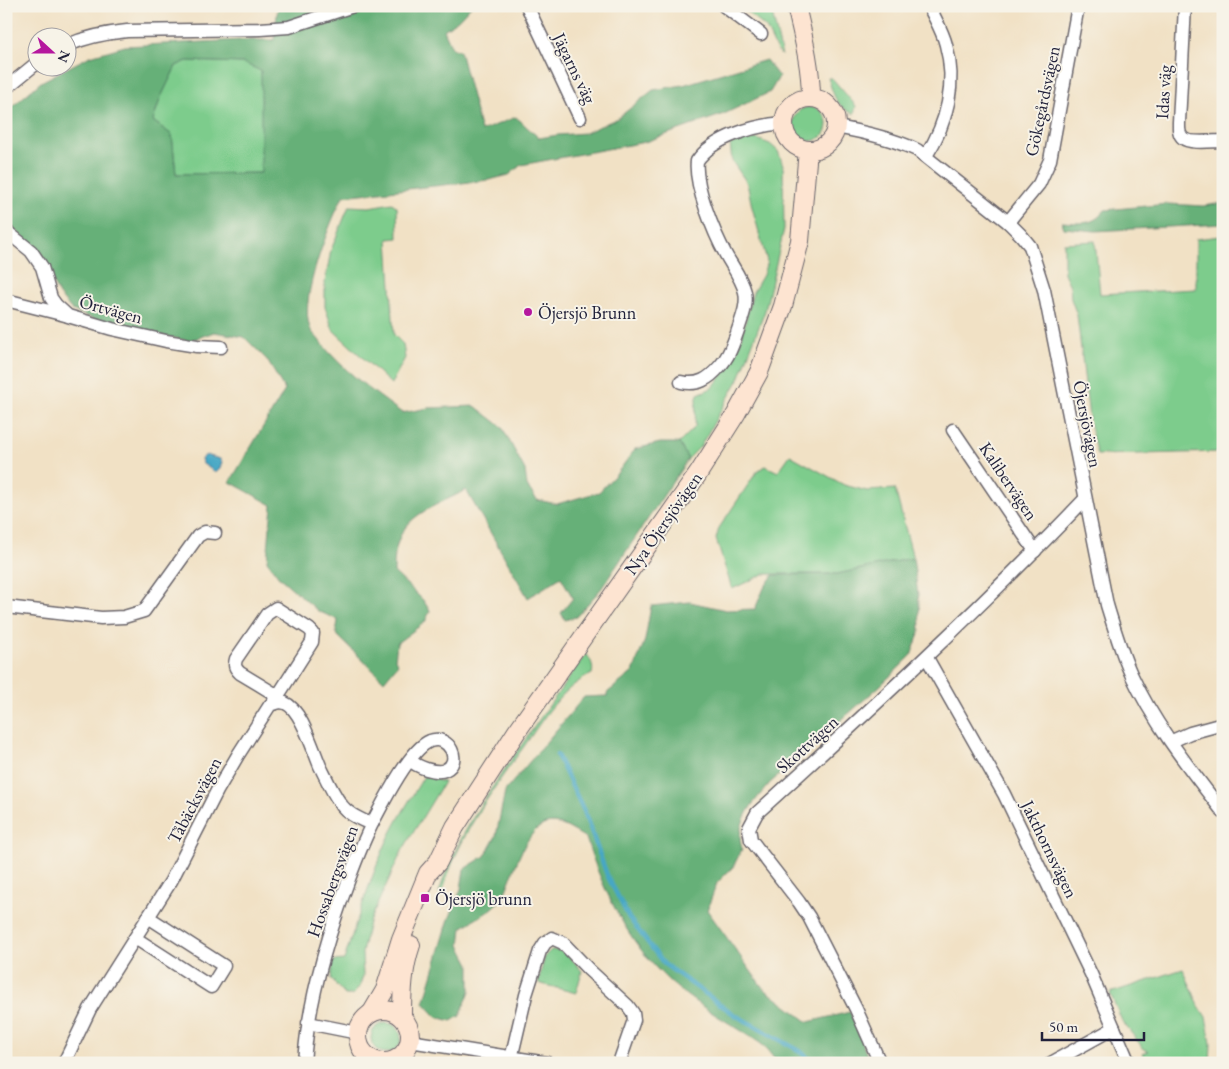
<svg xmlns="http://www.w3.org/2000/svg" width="1229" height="1069" font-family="'EB Garamond',serif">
	<rect width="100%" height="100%" fill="#f7f3e8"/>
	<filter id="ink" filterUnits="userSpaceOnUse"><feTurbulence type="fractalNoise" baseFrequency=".02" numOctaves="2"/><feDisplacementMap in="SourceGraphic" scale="10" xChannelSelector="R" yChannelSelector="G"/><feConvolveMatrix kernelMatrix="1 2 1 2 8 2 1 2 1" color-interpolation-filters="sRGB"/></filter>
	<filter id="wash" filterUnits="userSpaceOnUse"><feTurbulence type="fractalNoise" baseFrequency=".0096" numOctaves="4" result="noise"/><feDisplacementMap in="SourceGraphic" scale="20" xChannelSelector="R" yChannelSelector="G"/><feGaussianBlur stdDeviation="1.12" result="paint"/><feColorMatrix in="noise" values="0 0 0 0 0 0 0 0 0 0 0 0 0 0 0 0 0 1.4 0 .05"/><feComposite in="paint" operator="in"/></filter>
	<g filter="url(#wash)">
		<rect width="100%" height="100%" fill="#f1e1c5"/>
		<g fill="#7dcc8c" stroke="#507764">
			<path d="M 740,6 L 768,6 L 773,17 L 782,56 L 776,49 L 766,28 Z"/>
			<path d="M 187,61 L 244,63 L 262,71 L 262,173 L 176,174 L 172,135 L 153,121 L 160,99 L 176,66 Z"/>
			<path d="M 828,78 L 832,78 L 856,106 L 854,114 C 835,106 834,95 828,78 Z"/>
			<circle cx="810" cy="124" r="17"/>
			<path d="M 746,139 L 757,139 L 770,144 L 778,151 L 783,165 L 784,229 L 765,311 L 739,379 L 700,447 L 688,459 L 679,443 L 695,427 L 696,402 L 698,394 L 712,388 L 727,369 L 739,346 L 753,292 L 763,275 L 767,261 L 752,207 L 747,183 L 732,161 L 730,144 Z"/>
			<path d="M 392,203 L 397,207 L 398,238 L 388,239 L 394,335 L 403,344 L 405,358 L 391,384 L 333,330 L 325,307 L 325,282 L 331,250 L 349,206 L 369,207 Z"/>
			<path d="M 1223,231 L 1223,452 L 1097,455 L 1090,426 L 1077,315 L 1071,299 L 1070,286 L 1064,273 L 1064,243 L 1095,241 L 1100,294 L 1196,289 L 1196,239 L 1221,236 Z"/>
			<path d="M 790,455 L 844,485 L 867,491 L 895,489 L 913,558 L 837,574 L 764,574 L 732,589 L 716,539 L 719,528 L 758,470 L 766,466 L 778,472 Z"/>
			<path d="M 586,654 C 591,659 594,667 592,674 C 562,687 543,719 525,745 C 491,792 457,838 442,894 L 439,893 C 455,839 488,793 520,747 C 542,716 564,684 586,654 Z"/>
			<path d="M 424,776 L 444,782 L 402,851 L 369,922 L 362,953 L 363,975 L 360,986 L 353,995 L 345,995 L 331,979 L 333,961 L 344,960 C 356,923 368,886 383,850 C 394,824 410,800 424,776 Z"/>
			<path d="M 551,950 C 566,949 573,961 582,971 L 576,993 L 538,983 L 545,956 Z"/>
			<path d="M 1183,969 L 1199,1006 L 1206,1017 L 1211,1043 L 1210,1063 L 1147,1063 L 1142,1054 L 1148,1051 L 1143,1048 L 1122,1021 L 1110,993 Z"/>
			<circle cx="386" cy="1038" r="15"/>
		</g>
		<g fill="#66b078" stroke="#44695a" fill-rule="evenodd">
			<path d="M 278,6 L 471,6 L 458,20 L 444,30 L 452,48 L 460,51 L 481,131 L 516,117 L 539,138 L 558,135 L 585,133 L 618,118 L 653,90 L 683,85 L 766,60 L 779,77 L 770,92 L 724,114 L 645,142 L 521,165 L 509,175 L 489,180 L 343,196 C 330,223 298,300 310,328 C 311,332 316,336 319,340 C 342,370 372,391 402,413 L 428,408 L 475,406 L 502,427 L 525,470 L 527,486 L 537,500 L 557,504 L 599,492 L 618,472 L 635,449 L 660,443 L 679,443 L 688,459 L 601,589 L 576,617 L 565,620 L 561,613 L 573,598 L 561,577 L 528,598 L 466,490 C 424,512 393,517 394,572 L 423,600 L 430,611 L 425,622 L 397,643 L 395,660 L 398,664 L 384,681 L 336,634 L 338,620 L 318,611 L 279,577 L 267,561 L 272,505 L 230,482 L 285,390 L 267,360 L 244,337 L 214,332 L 189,341 L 106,324 L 72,310 L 59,295 L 38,252 L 6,221 L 6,112 L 41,82 L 90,56 L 125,46 L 242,40 L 274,40 ZM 187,61 L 243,63 L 261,71 L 261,173 L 176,174 L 172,135 L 153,121 L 160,99 L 176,66 Z"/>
			<path d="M 1223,203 L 1223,224 L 1095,231 L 1064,228 L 1062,222 C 1081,223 1093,226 1105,210 L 1168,204 L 1203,206 Z"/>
			<path d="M 913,558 L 919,602 L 920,631 L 911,656 L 881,685 L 770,783 C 754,802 734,822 742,849 L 733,867 L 717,883 L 707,910 L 763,988 L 808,1022 L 850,1012 L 870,1063 L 778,1063 C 772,1057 767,1048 760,1043 C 734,1025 706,1011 681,991 C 633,953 604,895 586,838 C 577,833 567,826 558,824 C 525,815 514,879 502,898 C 493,912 475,918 462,928 L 460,945 L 470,964 L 470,991 L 460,1016 L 451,1021 L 437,1017 L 424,1003 L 448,922 L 461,889 L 464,869 L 485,856 L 496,836 L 505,791 L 584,697 L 607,696 L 607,693 L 633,672 L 645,640 L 651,606 L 690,602 L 726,610 L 755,609 L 764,588 L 773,575 L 837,574 Z"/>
		</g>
		<path fill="#46a7c5" stroke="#346480" d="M 206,455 L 220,459 L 222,462 L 220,469 L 215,472 L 203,464 L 201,459 Z"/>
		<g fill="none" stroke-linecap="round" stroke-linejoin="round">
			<path stroke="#46a7c5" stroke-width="4.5" d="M 557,755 L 584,811 L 607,875 L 629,918 L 664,964 L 735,1015 L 800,1051 L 814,1063"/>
		</g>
	</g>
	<g filter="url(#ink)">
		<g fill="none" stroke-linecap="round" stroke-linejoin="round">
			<g stroke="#6a656b" stroke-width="15">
				<g id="street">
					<path d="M 527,6 L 580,118"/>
					<path d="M 724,6 L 761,34"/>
					<path d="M 1185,6 L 1179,122 C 1179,127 1178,134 1183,138 C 1189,144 1214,141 1223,141"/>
					<path d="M 68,45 C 86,37 107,33 127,31 L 260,29 L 289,27 L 353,6"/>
					<path d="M 6,88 L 38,62"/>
					<path d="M 836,127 C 864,132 891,138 917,150 L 1008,222 L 1021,235 L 1030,246 L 1044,290 L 1107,605 C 1114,628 1121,652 1131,674 C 1154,724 1190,769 1223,812"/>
					<path d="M 926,156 C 947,123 957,84 946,45 C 943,32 935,19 929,6"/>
					<path d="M 1008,222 L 1039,184 L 1050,160 L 1078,6"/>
					<path d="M 6,231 L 31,251 L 42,267 L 51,298 L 56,305 L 68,316 L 112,329 L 166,341 L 197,346 L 221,347"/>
					<path d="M 6,300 L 65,315"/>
					<path d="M 681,382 C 698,386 709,379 720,366 C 729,357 733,344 737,333 C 741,320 748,306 745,292 C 742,279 732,266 726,255 C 714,233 694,185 697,161 C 713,137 756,125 784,123"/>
					<path d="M 953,430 L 1035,551"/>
					<path d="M 6,607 L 101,618 L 124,617 L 144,611 L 198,536 L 205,532 L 215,533"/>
					<path d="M 927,658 L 1004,794 L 1091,974 L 1129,1063"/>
					<path d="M 276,703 L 273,693 L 240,673 C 235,668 234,666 236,659 L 267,614 L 276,608 L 309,629 L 313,633 L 312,642 L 279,694 L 279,702"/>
					<path d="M 1172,741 L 1190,733 L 1223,724"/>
					<path d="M 135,938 L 211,987 L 224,966 L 148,917"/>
					<path d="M 308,1023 L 358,1033"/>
					<path d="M 410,1041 L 547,1063"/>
					<path d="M 64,1063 L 90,1009 L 171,881 L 217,791 L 238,755 L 270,705 C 275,703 279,701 285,703 C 301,709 313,750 320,766 C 326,778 332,792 340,803 C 347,814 360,819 371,824"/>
					<path d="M 304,1063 C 308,1001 327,938 349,879 C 356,860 364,839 374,820 C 384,801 410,749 430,741 C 449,734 463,762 445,770 C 436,774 417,767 410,760"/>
					<path d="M 510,1063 L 526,995 L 540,951 L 545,943 L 552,938 L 563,943 L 589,970 L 628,1006 L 633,1013 L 634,1020 L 619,1063"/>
					<path d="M 880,1063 L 856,1009 L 809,917 L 799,902 L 751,840 L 749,828 L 757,813 C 869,711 980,609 1085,499"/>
					<path d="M 1051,1063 L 1114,1028"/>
				</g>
			</g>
			<g stroke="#6a656b" stroke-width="20">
				<g id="secondary">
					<path d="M 796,6 C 803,36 811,66 811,98"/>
					<circle cx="810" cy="124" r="26"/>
					<circle cx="384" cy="1036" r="26"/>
					<path d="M 372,1012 L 385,990 L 401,939 L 428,873 L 438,862 L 455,827 L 517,731 L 698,474 L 736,414 L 759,372 L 783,306 L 800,241 L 808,150"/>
					<path d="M 402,1016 C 402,992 403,968 411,945"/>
				</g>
			</g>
			<use href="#street" stroke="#fff" stroke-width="12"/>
			<use href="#secondary" stroke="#fde4d1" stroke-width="18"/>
		</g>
	</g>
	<g fill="#b5179e" stroke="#f7f3e8" stroke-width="2">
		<circle cx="528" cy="312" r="5"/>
		<rect x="420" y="893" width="10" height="10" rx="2.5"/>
	</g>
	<g text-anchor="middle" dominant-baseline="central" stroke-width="4" stroke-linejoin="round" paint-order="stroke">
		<g font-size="18" fill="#22223b" stroke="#f7f3e8">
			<text transform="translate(575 68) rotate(64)">Jägarns väg</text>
			<text transform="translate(1163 92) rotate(-87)">Idas väg</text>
			<text transform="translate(1042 101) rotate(-78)">Gökegårdsvägen</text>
			<text transform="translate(111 309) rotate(15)">Örtvägen</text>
			<text transform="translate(1088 424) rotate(79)">Öjersjövägen</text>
			<text transform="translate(1009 481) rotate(56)">Kalibervägen</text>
			<text transform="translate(663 523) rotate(-55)">Nya Öjersjövägen</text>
			<text transform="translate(807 744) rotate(-42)">Skottvägen</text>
			<text transform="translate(194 800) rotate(-62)">Tåbäcksvägen</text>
			<text transform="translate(1050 849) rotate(64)">Jakthornsvägen</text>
			<text transform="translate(332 881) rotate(-70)">Hossabergsvägen</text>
		</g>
		<g font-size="18" fill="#22223b" stroke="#f7f3e8" text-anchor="start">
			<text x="538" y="312">Öjersjö Brunn</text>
			<text x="435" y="898">Öjersjö brunn</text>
		</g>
	</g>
	<rect width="1229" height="1069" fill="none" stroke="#f7f3e8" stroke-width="25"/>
	<g transform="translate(52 52) rotate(111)"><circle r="24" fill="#f7f3e8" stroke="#a29fa3"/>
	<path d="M0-4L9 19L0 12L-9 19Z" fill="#b5179e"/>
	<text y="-8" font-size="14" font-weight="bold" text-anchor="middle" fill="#22223b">N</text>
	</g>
	<path d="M1042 1032v8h102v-8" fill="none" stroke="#22223b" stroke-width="2.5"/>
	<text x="1049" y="1032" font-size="15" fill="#22223b" stroke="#f7f3e8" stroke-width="4" paint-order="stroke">50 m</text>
</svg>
